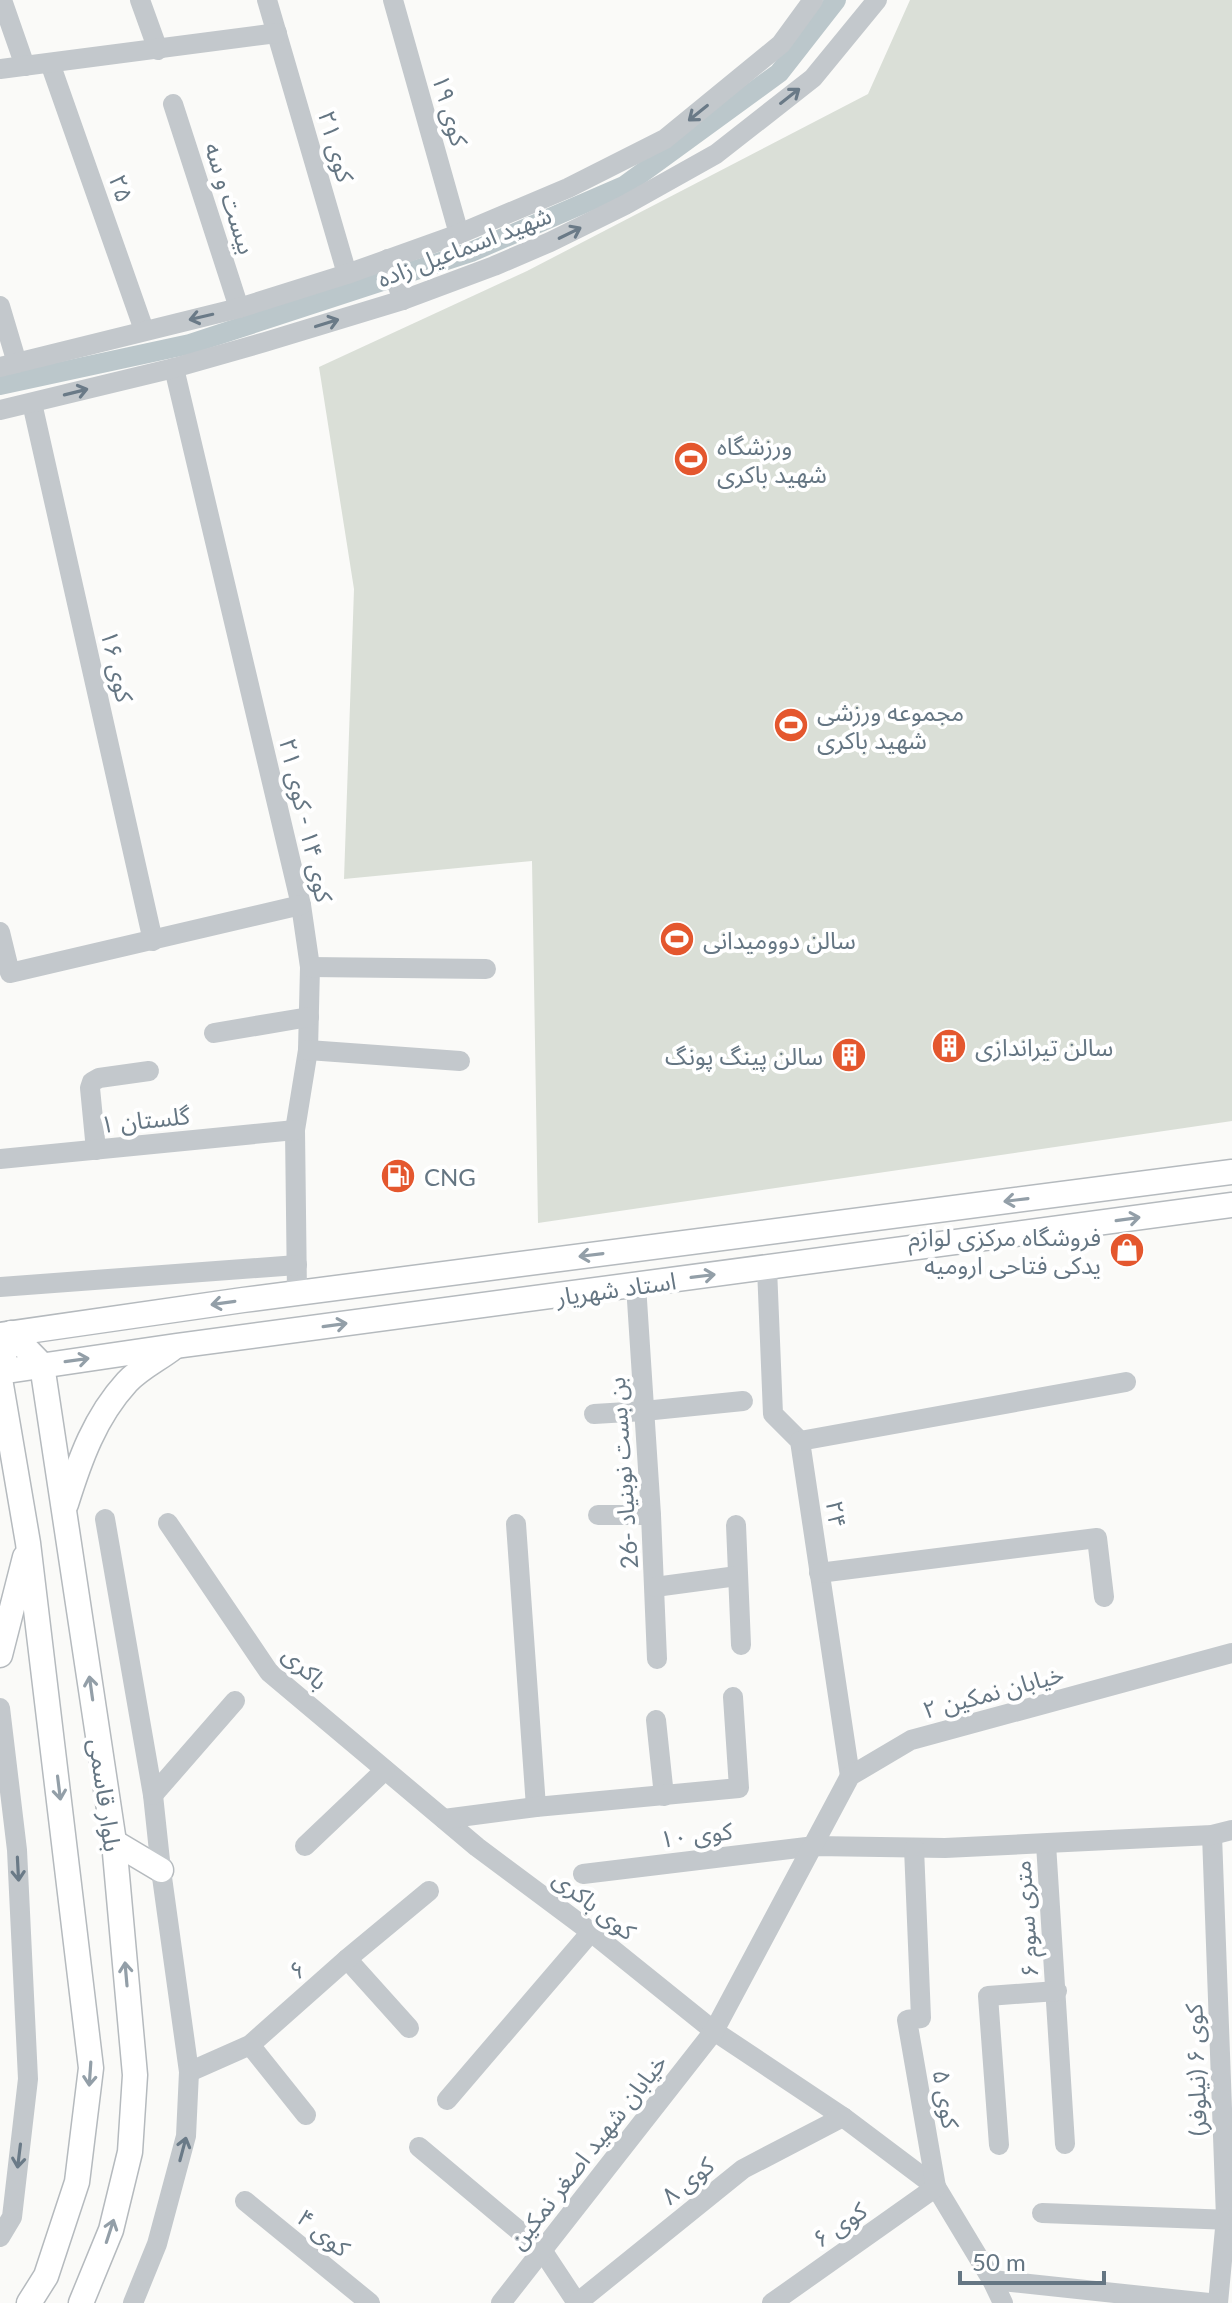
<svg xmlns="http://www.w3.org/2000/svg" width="1232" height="2303" font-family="Lato,'Noto Sans Arabic',sans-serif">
	<rect width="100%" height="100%" fill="#fafaf8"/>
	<path fill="#dadfd7" d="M 910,0 L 1232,0 L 1232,1121 L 538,1223 L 532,861 L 344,879 L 354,589 L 319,367 L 527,271 L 868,94 Z"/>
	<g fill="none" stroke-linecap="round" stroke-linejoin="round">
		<path stroke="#bbc7cb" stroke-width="20" d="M 0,385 L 190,344 L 471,252 L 624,186 L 779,73 L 836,0"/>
		<g stroke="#b5babe" stroke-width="27">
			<g id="major">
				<path d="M 0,1335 L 243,1300 L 1232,1172"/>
				<path d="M 0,1369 L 11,1333 L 42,1365 L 114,1842 L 135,2075 L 130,2152 L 111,2230 L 81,2303"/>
				<path d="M 0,1372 L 176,1346 L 1232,1205"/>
				<path d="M 0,1379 L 28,1543 L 91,2068 L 77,2182 L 46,2276 L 29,2303"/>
				<path d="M 66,1504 C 80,1459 95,1417 127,1382 C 140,1368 159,1359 173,1348"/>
				<path d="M 0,1655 L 25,1557"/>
				<path d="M 114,1842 L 161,1870"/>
			</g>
		</g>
		<g stroke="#c3c8cc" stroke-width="20">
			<path d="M 2,0 L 25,66"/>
			<path d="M 140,0 L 158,50"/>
			<path d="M 267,0 L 347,274"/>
			<path d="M 393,0 L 459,234"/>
			<path d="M 50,63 L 144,330"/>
			<path d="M 0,69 L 277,33"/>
			<path d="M 173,104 L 239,308"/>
			<path d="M 388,259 L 403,300"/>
			<path d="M 0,306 L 17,363"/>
			<path d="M 0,367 L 239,308 L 347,274 L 459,234 L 568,188 L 665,139 L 781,44 L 813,0"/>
			<path d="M 174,368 L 301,905 L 310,967 L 308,1050 L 295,1130 L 297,1294"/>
			<path d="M 32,403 L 153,941"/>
			<path d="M 0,410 L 174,368 L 265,342 L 403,300 L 494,266 L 550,242 L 625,205 L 716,154 L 813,78 L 877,0"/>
			<path d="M 0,932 L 10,973 L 301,905"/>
			<path d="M 310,967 L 486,969"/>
			<path d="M 214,1033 L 309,1017"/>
			<path d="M 308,1050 L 460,1061"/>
			<path d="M 96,1150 L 90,1088 L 92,1082 L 99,1078 L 149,1071"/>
			<path d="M 0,1159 L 295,1130"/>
			<path d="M 767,1268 L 773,1414 L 800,1441 L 850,1776"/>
			<path d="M 636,1285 L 651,1515 L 657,1659"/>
			<path d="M 0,1287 L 297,1265"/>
			<path d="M 594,1414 L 644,1411 L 743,1401"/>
			<path d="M 800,1441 L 1126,1382"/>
			<path d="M 598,1515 L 651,1515"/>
			<path d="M 105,1519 L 153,1795 L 161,1870 L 189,2072 L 186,2136 L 157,2244 L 133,2303"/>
			<path d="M 168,1523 L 269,1672 L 477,1847 L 591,1932 L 714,2031 L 843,2117 L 936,2187 L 992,2280 L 1003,2303"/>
			<path d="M 516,1524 L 536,1807"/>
			<path d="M 736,1525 L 741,1645"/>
			<path d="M 819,1573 L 1097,1538 L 1104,1597"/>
			<path d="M 655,1587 L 737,1576"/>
			<path d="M 0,1708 L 17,1850 L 28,2079 L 12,2217 L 0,2237"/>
			<path d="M 656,1720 L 664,1796"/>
			<path d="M 153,1795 L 235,1701"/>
			<path d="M 444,1819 L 536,1807 L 739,1788 L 733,1697"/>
			<path d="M 1212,1835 L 1226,2218 L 1218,2303"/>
			<path d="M 1046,1844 L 1065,2144"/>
			<path d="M 305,1846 L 385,1770"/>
			<path d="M 583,1874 L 815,1846 L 945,1848 L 1212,1835 L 1232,1830"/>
			<path d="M 347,1959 L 409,2028"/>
			<path d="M 250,2045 L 306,2115"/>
			<path d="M 189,2072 L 250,2045 L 347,1959 L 429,1891"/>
			<path d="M 447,2100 L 591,1932"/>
			<path d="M 999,2145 L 988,1996 L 1057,1991"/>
			<path d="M 419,2147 L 542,2250 L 577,2303"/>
			<path d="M 245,2201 L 370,2303"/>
			<path d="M 1042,2213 L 1232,2220"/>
			<path d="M 992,2280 L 1209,2303"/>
			<path d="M 501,2303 L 714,2031 L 850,1776 L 911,1740 L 1232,1653"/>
			<path d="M 577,2303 L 743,2169 L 843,2117"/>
			<path d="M 772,2303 L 936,2187 L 907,2020 L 921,2018 L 914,1848"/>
		</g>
		<use href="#major" stroke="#fff" stroke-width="24"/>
	</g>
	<defs><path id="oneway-shaft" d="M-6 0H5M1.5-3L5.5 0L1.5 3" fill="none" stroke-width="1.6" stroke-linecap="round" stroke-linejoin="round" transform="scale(2)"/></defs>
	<g stroke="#6a7a87">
		<use href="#oneway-shaft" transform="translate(790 96) rotate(-38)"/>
		<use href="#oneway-shaft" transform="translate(698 113) rotate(141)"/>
		<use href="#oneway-shaft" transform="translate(570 233) rotate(-26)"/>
		<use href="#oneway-shaft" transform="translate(201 317) rotate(167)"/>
		<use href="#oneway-shaft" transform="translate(327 323) rotate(-17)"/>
		<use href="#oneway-shaft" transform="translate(76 392) rotate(-14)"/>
		<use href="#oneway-shaft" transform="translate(18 1869) rotate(87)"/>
		<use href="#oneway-shaft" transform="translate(183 2149) rotate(-75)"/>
		<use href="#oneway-shaft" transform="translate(19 2156) rotate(97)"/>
	</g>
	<g stroke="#939fa8">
		<use href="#oneway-shaft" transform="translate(1016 1200) rotate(173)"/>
		<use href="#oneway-shaft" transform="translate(1128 1219) rotate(-8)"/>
		<use href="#oneway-shaft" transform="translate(591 1255) rotate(173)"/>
		<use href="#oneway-shaft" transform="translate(703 1276) rotate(-7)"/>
		<use href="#oneway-shaft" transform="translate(223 1303) rotate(172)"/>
		<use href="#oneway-shaft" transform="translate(335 1325) rotate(-8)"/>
		<use href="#oneway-shaft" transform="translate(77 1360) rotate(-8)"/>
		<use href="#oneway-shaft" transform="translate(91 1688) rotate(-98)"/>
		<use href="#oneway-shaft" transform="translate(59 1788) rotate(83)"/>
		<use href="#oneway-shaft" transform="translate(126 1974) rotate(-95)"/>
		<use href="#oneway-shaft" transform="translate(90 2074) rotate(94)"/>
		<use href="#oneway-shaft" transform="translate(110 2231) rotate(-72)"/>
	</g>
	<defs>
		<g id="stadium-disc" transform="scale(1.8)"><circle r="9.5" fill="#e4572e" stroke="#fff"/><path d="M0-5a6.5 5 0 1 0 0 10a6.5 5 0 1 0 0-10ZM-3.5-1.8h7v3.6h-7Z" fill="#fff"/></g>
		<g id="building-disc" transform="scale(1.8)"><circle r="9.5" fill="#e4572e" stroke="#fff"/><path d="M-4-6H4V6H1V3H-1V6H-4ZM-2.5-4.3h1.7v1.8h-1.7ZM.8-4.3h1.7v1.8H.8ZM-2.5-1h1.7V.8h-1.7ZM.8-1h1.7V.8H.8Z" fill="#fff"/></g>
		<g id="fuel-disc" transform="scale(1.8)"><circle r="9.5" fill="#e4572e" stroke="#fff"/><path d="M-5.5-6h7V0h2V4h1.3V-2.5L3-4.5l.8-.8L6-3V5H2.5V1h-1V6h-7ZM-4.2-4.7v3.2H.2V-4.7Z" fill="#fff"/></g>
		<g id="shop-disc" transform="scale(1.8)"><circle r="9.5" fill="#e4572e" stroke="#fff"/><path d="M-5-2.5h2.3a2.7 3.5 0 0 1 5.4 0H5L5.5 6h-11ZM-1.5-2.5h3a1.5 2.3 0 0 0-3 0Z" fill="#fff"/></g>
	</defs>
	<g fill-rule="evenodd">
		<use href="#stadium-disc" x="691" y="459"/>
		<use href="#stadium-disc" x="791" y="725"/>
		<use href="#stadium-disc" x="677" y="939"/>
		<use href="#building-disc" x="949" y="1046"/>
		<use href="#building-disc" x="849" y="1055"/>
		<use href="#fuel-disc" x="398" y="1176"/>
		<use href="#shop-disc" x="1127" y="1250"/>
	</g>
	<g text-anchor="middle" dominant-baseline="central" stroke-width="8" stroke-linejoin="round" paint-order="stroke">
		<g font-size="24" fill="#657683" stroke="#fff">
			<text transform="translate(451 110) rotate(74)">کوی ۱۹</text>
			<text transform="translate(337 146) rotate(74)">کوی ۲۱</text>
			<text transform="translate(122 188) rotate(71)">۲۵</text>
			<text transform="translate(231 198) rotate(72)">بیست و سه</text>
			<text transform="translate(464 246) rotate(-21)">شهید اسماعیل زاده</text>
			<text transform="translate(118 666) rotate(77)">کوی ۱۶</text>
			<text transform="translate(307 820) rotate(77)">کوی ۱۴ - کوی ۲۱</text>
			<text transform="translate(145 1119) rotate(-6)">۱ گلستان</text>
			<text transform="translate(616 1288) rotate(-8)">استاد شهریار</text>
			<text transform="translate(622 1473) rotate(-94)">26- بن بست نوبنیاد</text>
			<text transform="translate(837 1514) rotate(82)">۲۴</text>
			<text transform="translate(306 1667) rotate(43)">باکری</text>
			<text transform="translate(993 1691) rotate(-15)">خیابان نمکین ۲</text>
			<text transform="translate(106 1795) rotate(82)">بلوار قاسمی</text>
			<text transform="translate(696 1834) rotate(-7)">کوی ۱۰</text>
			<text transform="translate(595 1904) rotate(38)">کوی باکری</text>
			<text transform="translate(1025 1919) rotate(-94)">۶ متری سوم</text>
			<text transform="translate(297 1969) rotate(-41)">۶</text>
			<text transform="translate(1195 2070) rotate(-92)">کوی ۶ (نیلوفر)</text>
			<text transform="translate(947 2099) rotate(80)">کوی ۵</text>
			<text transform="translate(587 2151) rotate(-52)">خیابان شهید اصغر نمکین</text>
			<text transform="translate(687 2180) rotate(-39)">کوی ۸</text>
			<text transform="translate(839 2224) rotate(-35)">کوی ۶</text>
			<text transform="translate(324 2232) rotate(39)">کوی ۴</text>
		</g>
		<g font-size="24" fill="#657683" stroke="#fff" text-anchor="start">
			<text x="717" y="445">ورزشگاه<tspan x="717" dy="28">شهید باکری</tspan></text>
			<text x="817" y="711">مجموعه ورزشی<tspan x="817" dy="28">شهید باکری</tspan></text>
			<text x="703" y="939">سالن دوومیدانی</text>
			<text x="975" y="1046">سالن تیراندازی</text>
			<text x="823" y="1055" text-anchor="end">سالن پینگ پونگ</text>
			<text x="424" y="1176">CNG</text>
			<text x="1101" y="1236" text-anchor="end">فروشگاه مرکزی لوازم<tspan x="1101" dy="28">یدکی فتاحی ارومیه</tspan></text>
		</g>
	</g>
	<path d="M960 2271v12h144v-12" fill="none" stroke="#657683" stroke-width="4"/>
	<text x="972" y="2271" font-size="24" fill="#657683" stroke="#ffffff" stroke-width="6" paint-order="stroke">50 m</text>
</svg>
